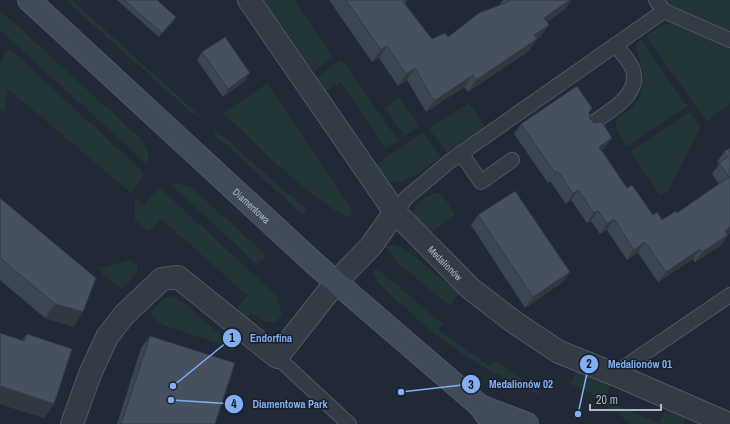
<svg xmlns="http://www.w3.org/2000/svg" width="730" height="424" font-family="'Archivo Narrow',sans-serif">
	<rect width="100%" height="100%" fill="#202935"/>
	<g fill="#233637">
		<path d="M 65,0 L 72,0 L 202,118 L 191,112 Z"/>
		<path d="M 264,0 L 294,0 L 333,57 L 314,72 Z"/>
		<path d="M 656,0 L 730,0 L 730,40 Z"/>
		<path d="M 0,10 L 142,140 L 148,150 L 148,165 L 0,30 Z"/>
		<path d="M 672,23 L 680,24 L 730,46 L 730,103 L 707,122 L 646,36 L 663,24 Z"/>
		<path d="M 640,39 L 687,106 L 626,147 L 615,127 L 618,118 L 632,108 L 640,97 L 643,72 L 636,46 Z"/>
		<path d="M 10,49 L 144,173 L 131,193 L 8,89 L 4,112 L 0,108 L 0,65 L 5,51 Z"/>
		<path d="M 340,60 L 342,60 L 398,140 L 386,149 L 341,82 L 326,91 L 317,77 Z"/>
		<path d="M 268,83 L 352,211 L 349,218 C 304,195 261,148 223,113 Z"/>
		<path d="M 399,98 L 419,126 L 405,136 L 385,108 Z"/>
		<path d="M 469,103 L 485,127 L 447,152 L 429,129 Z"/>
		<path d="M 690,112 L 701,127 L 668,191 L 660,195 L 631,152 Z"/>
		<path d="M 214,128 L 286,192 L 305,207 L 306,211 L 303,215 L 215,135 Z"/>
		<path d="M 423,132 L 441,157 C 429,165 403,188 388,180 C 383,176 380,170 376,165 Z"/>
		<path d="M 178,183 L 188,186 L 193,189 L 267,256 L 257,264 L 170,184 Z"/>
		<path d="M 159,187 L 277,296 L 282,314 L 276,322 L 265,322 L 251,312 L 246,317 L 237,308 L 248,296 L 161,219 L 149,232 L 135,220 L 135,197 L 144,205 Z"/>
		<path d="M 438,193 L 442,194 L 455,215 L 428,235 C 424,230 419,225 416,219 C 409,205 426,195 438,193 Z"/>
		<path d="M 394,244 L 405,249 L 459,293 L 450,306 L 400,265 L 385,247 Z"/>
		<path d="M 130,259 L 137,265 L 137,272 L 122,289 L 102,275 L 103,272 L 94,266 L 104,268 Z"/>
		<path d="M 372,268 L 381,272 L 443,324 L 438,329 L 490,367 L 495,361 L 540,392 L 538,394 C 514,382 489,371 467,357 C 434,336 405,308 377,282 Z"/>
		<path d="M 172,296 L 187,305 L 236,349 L 163,325 L 153,318 L 151,313 C 157,305 162,298 172,296 Z"/>
		<path d="M 576,371 L 611,384 L 604,400 L 659,423 L 666,408 L 686,417 L 683,424 L 631,424 L 589,392 L 571,384 Z"/>
	</g>
	<g fill="none" stroke-linecap="round" stroke-linejoin="round">
		<g stroke="#515964" stroke-width="16">
			<g id="lane">
				<path d="M 656,0 L 664,11 L 730,40"/>
				<path d="M 590,125 C 606,113 641,96 633,70 C 630,61 621,52 615,45"/>
				<path d="M 461,153 L 481,182 L 512,160"/>
				<path d="M 395,212 L 406,198 L 450,161 L 664,11"/>
				<path d="M 277,357 L 349,424"/>
				<path d="M 614,374 L 730,295"/>
			</g>
		</g>
		<g stroke="#515964" stroke-width="24">
			<g id="street">
				<path id="s1" d="M 249,0 L 395,212 L 471,289 L 514,322 L 559,352 L 614,374 L 729,424"/>
				<path d="M 72,424 L 90,374 L 107,337 L 124,315 L 162,279 L 178,277 L 277,357 L 336,282 L 371,246 L 395,212"/>
			</g>
		</g>
		<g stroke="#515964" stroke-width="24">
			<g id="secondary">
				<path id="s2" d="M 29,0 L 315,264 L 480,406 L 493,424"/>
				<path d="M 480,406 L 527,424"/>
			</g>
		</g>
		<use href="#lane" stroke="#333b46" stroke-width="14"/>
		<use href="#street" stroke="#333b46" stroke-width="22"/>
		<use href="#secondary" stroke="#414a58" stroke-width="22"/>
	</g>
	<g fill="#3c4552">
		<path d="M 117,0 L 157,0 L 174,21 L 159,37 Z"/>
		<path d="M 329,0 L 407,0 L 405,3 L 432,39 L 448,37 L 499,5 L 503,0 L 572,0 L 564,10 L 547,22 L 549,25 L 540,37 L 537,39 L 529,51 L 468,92 L 464,87 L 426,112 L 407,80 L 398,86 L 379,58 L 372,62 Z"/>
		<path d="M 202,52 L 245,81 L 223,97 L 197,60 Z"/>
		<path d="M 589,112 L 590,119 L 605,148 L 602,150 L 627,188 L 653,215 L 662,220 L 677,213 L 719,184 L 712,174 L 719,164 L 717,162 L 724,152 L 730,148 L 730,233 L 727,235 L 720,246 L 695,262 L 693,259 L 658,282 L 638,253 L 627,260 L 607,230 L 600,234 L 591,221 L 587,223 L 571,200 L 566,204 L 550,181 L 548,183 L 514,134 L 521,124 Z"/>
		<path d="M 0,198 L 74,327 L 45,318 L 0,280 Z"/>
		<path d="M 478,215 L 563,282 L 525,308 L 471,225 Z"/>
		<path d="M 0,333 L 22,340 L 27,334 L 54,404 L 44,418 L 0,404 Z"/>
		<path d="M 150,336 L 215,424 L 117,424 L 141,348 Z"/>
	</g>
	<g fill="#313842">
		<path d="M 570,0 L 572,0 L 564,10 L 536,30 L 544,18 Z"/>
		<path d="M 176,17 L 174,21 L 159,37 L 162,33 Z"/>
		<path d="M 549,25 L 540,37 L 537,39 L 529,51 L 468,92 L 476,80 L 534,35 Z"/>
		<path d="M 387,46 L 379,58 L 372,62 L 381,50 Z"/>
		<path d="M 415,68 L 407,80 L 398,86 L 406,74 Z"/>
		<path d="M 250,73 L 245,81 L 223,97 L 228,89 Z"/>
		<path d="M 473,75 L 464,87 L 426,112 L 434,101 Z"/>
		<path d="M 612,138 L 605,148 L 592,157 L 599,147 Z"/>
		<path d="M 558,171 L 550,181 L 548,183 L 555,173 Z"/>
		<path d="M 578,190 L 571,200 L 566,204 L 573,194 Z"/>
		<path d="M 598,211 L 591,221 L 587,223 L 594,213 Z"/>
		<path d="M 614,219 L 607,230 L 600,234 L 607,224 Z"/>
		<path d="M 730,227 L 730,233 L 718,241 L 725,231 Z"/>
		<path d="M 728,235 L 720,246 L 695,262 L 702,252 Z"/>
		<path d="M 645,242 L 638,253 L 627,260 L 634,250 Z"/>
		<path d="M 700,249 L 693,259 L 658,282 L 666,272 Z"/>
		<path d="M 570,272 L 563,282 L 525,308 L 533,297 Z"/>
		<path d="M 55,304 L 83,312 L 74,327 L 45,318 Z"/>
		<path d="M 0,386 L 54,404 L 44,418 L 0,404 Z"/>
	</g>
	<g fill="#46505f" stroke="#313842">
		<path d="M 124,0 L 157,0 L 176,17 L 162,33 Z"/>
		<path d="M 346,0 L 406,0 L 403,2 L 432,39 L 445,33 L 448,37 L 479,13 L 510,1 L 509,0 L 570,0 L 544,18 L 549,25 L 534,35 L 537,39 L 476,80 L 473,75 L 434,101 L 415,68 L 406,74 L 387,46 L 381,50 Z"/>
		<path d="M 225,37 L 250,73 L 228,89 L 202,52 Z"/>
		<path d="M 577,86 L 592,108 L 589,112 L 590,119 L 594,123 L 602,122 L 612,138 L 599,147 L 627,188 L 632,185 L 653,215 L 657,212 L 662,220 L 676,211 L 677,213 L 729,177 L 719,163 L 728,157 L 724,152 L 730,148 L 730,227 L 725,231 L 728,235 L 702,252 L 700,249 L 666,272 L 645,242 L 634,250 L 614,219 L 607,224 L 598,211 L 594,213 L 578,190 L 573,194 L 558,171 L 555,173 L 521,124 Z"/>
		<path d="M 515,191 L 570,272 L 533,297 L 478,215 Z"/>
		<path d="M 0,198 L 96,278 L 83,312 L 55,304 L 0,258 Z"/>
		<path d="M 0,333 L 24,341 L 27,334 L 72,349 L 54,404 L 0,386 Z"/>
		<path d="M 150,336 L 235,363 L 215,424 L 121,424 Z"/>
	</g>
	<g text-anchor="middle" dominant-baseline="central" stroke-width="3" stroke-linejoin="round" paint-order="stroke">
		<g font-size="10" fill="#adb6c3" stroke="#19202a">
			<text stroke="none"><textPath href="#s2" startOffset="303">Diamentowa</textPath></text>
			<text stroke="none"><textPath href="#s1" startOffset="329">Medalionów</textPath></text>
		</g>
	</g>
	<path fill="none" stroke="#82aff3" stroke-width="1.5" d="M173 386L232 338M578 414L589 364M401 392L471 384M171 400L234 404"/>
	<g fill="#82aff3" stroke="#19202a" stroke-width="1.5">
		<circle cx="173" cy="386" r="4"/>
		<circle cx="578" cy="414" r="4"/>
		<circle cx="401" cy="392" r="4"/>
		<circle cx="171" cy="400" r="4"/>
		<circle cx="232" cy="338" r="10"/>
		<circle cx="589" cy="364" r="10"/>
		<circle cx="471" cy="384" r="10"/>
		<circle cx="234" cy="404" r="10"/>
	</g>
	<g font-size="12" text-anchor="middle" font-weight="bold" fill="#111">
		<text x="232" y="342">1</text>
		<text x="589" y="368">2</text>
		<text x="471" y="389">3</text>
		<text x="234" y="408">4</text>
	</g>
	<g font-size="11" text-anchor="middle" font-weight="bold" fill="#82aff3" stroke="#19202a" stroke-width="3" stroke-linejoin="round" paint-order="stroke">
		<text x="271" y="342">Endorfina</text>
		<text x="640" y="368">Medalionów 01</text>
		<text x="521" y="388">Medalionów 02</text>
		<text x="290" y="408">Diamentowa Park</text>
	</g>
	<path d="M590 404v6h71v-6" fill="none" stroke="#adb6c3" stroke-width="2"/>
	<text x="596" y="404" font-size="12" fill="#adb6c3" stroke="#19202a" stroke-width="3" paint-order="stroke">20 m</text>
</svg>
